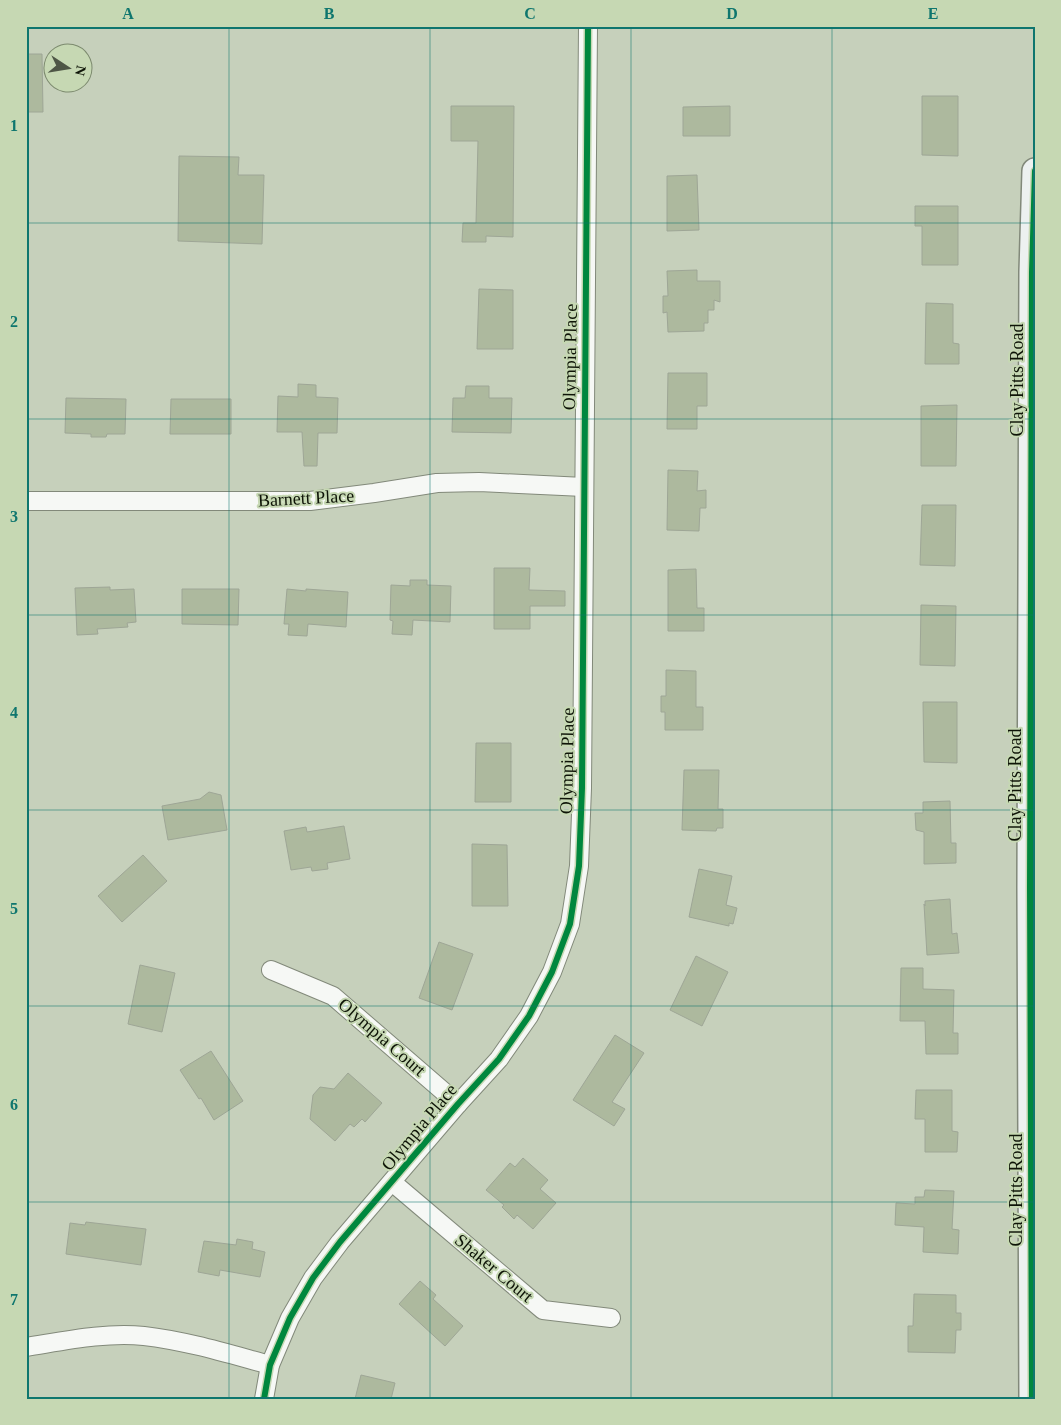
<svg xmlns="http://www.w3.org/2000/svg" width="1061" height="1425" font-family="Georgia,serif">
	<rect width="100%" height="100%" fill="#c6d0bb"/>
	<g fill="#adb99e" stroke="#9ea696">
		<path d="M 26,54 L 42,54 L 43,112 L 26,112 Z"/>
		<path d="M 922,96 L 958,96 L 958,156 L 922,155 Z"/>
		<path d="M 451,106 L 514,106 L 513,237 L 486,236 L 486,242 L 462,242 L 463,223 L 476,223 L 478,141 L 451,141 Z"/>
		<path d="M 730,106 L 730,136 L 683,136 L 683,107 Z"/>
		<path d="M 179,156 L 239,157 L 238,175 L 264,175 L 262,244 L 178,241 Z"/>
		<path d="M 697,175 L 699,230 L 667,231 L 667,176 Z"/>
		<path d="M 915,206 L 958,206 L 958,265 L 922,265 L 922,226 L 915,226 Z"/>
		<path d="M 697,270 L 697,281 L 720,281 L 720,302 L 714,300 L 714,310 L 708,310 L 708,323 L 704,323 L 704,331 L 668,332 L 667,312 L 663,313 L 663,296 L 668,296 L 667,271 Z"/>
		<path d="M 479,289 L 513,290 L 513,349 L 477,349 Z"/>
		<path d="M 926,303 L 953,304 L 953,343 L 959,344 L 959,364 L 925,364 Z"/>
		<path d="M 668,373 L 707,373 L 707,406 L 697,406 L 697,429 L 667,429 Z"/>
		<path d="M 298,384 L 316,385 L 316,397 L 338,398 L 337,433 L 318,433 L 317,466 L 304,466 L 302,432 L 277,432 L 278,396 L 298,397 Z"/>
		<path d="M 466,386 L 489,386 L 489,398 L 512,398 L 511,433 L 452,432 L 453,398 L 465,398 Z"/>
		<path d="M 66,398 L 126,399 L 125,434 L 107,434 L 106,437 L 91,437 L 91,434 L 65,433 Z"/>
		<path d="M 171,399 L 231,399 L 231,434 L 170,434 Z"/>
		<path d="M 957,405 L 956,466 L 921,466 L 921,406 Z"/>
		<path d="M 668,470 L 698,471 L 697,491 L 706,490 L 706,508 L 700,508 L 699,531 L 667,530 Z"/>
		<path d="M 922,505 L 956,505 L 955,566 L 920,565 Z"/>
		<path d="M 494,568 L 530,568 L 529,590 L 565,591 L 565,606 L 530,606 L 530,629 L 494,629 Z"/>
		<path d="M 696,569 L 697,608 L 704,608 L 704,631 L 668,631 L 668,570 Z"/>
		<path d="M 410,580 L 427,580 L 427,585 L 451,586 L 450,622 L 413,620 L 412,635 L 392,634 L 393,621 L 390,620 L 391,585 L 410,586 Z"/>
		<path d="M 110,587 L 110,590 L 134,589 L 136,622 L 127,623 L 128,627 L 97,629 L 98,634 L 77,635 L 75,588 Z"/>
		<path d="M 182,589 L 239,589 L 238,625 L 182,624 Z"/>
		<path d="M 287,589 L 306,591 L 306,589 L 348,592 L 346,627 L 308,624 L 307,636 L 288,635 L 289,624 L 284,624 Z"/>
		<path d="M 921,605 L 956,606 L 955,666 L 920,665 Z"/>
		<path d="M 666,670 L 696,671 L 696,707 L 703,707 L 703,730 L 665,730 L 665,712 L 661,712 L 661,696 L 666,696 Z"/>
		<path d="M 923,702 L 957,702 L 957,763 L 924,762 Z"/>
		<path d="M 476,743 L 511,743 L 511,802 L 475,802 Z"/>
		<path d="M 684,770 L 719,770 L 718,809 L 723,809 L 723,828 L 717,828 L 716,831 L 682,830 Z"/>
		<path d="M 209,792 L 221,795 L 227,830 L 168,840 L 162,806 L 200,799 Z"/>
		<path d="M 950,801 L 951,843 L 956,843 L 956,863 L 924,864 L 924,832 L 916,830 L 915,813 L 923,813 L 923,802 Z"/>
		<path d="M 344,826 L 350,859 L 327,863 L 328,869 L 312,871 L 311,867 L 291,870 L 284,831 L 306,827 L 307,832 Z"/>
		<path d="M 472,844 L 507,845 L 508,906 L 472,906 Z"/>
		<path d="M 143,855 L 167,881 L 122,922 L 98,896 Z"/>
		<path d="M 699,869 L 732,876 L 726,905 L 737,908 L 733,924 L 729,923 L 729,926 L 689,917 Z"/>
		<path d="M 950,899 L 952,934 L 957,933 L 959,953 L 927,955 L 924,904 L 925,906 L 925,901 Z"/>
		<path d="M 439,942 L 473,954 L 452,1010 L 419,998 Z"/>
		<path d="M 696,956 L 728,972 L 702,1026 L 670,1010 Z"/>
		<path d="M 140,965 L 175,973 L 162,1032 L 128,1024 Z"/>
		<path d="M 901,968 L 923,968 L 923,989 L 954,990 L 953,1033 L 958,1033 L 958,1054 L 926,1054 L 925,1021 L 900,1021 Z"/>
		<path d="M 615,1035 L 644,1053 L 612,1102 L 625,1109 L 614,1126 L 573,1100 Z"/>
		<path d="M 211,1051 L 243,1101 L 214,1120 L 201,1098 L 199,1099 L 180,1070 Z"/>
		<path d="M 348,1073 L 382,1103 L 365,1122 L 362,1119 L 354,1127 L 350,1124 L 335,1141 L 310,1119 L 313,1095 L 320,1087 L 334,1089 Z"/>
		<path d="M 916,1090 L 952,1090 L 952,1131 L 958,1132 L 957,1152 L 925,1152 L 925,1119 L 915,1119 Z"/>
		<path d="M 523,1158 L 548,1180 L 540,1189 L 556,1203 L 533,1229 L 517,1215 L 514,1219 L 502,1207 L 504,1205 L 486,1190 L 510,1163 L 515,1167 Z"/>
		<path d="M 925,1190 L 954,1191 L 952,1229 L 959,1230 L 958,1254 L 923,1252 L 924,1227 L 895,1225 L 896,1203 L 915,1204 L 915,1197 L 924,1197 Z"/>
		<path d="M 86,1222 L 146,1229 L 141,1265 L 66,1254 L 70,1223 L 85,1225 Z"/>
		<path d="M 237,1239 L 253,1242 L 252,1249 L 265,1252 L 260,1277 L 220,1270 L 219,1276 L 198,1272 L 204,1241 L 236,1245 Z"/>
		<path d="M 420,1281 L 436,1295 L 433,1299 L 463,1326 L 445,1346 L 399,1304 Z"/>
		<path d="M 914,1294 L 956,1295 L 956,1313 L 961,1313 L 961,1330 L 956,1330 L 955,1353 L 908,1352 L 908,1326 L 913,1326 Z"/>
		<path d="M 361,1375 L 395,1383 L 391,1399 L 355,1399 Z"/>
	</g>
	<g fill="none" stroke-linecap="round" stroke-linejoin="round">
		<g stroke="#82897a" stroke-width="20">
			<g id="street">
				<path d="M 26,501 L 310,501 L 374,493 L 437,483 L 479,482 L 584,487"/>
				<path d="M 271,970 L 333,996 L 458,1104"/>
				<path d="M 392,1182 L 543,1310 L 611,1318"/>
				<path d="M 26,1347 C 64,1341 105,1332 144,1336 C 187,1341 229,1354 270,1365"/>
				<path d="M 264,1399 L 270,1365 L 290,1318 L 313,1278 L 340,1242 L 458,1104 L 499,1059 L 529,1016 L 552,972 L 570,924 L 579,866 L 582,788 L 588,26"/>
			</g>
		</g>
		<g stroke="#82897a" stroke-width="28">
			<path id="secondary" d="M 1032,1399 L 1030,887 L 1032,272 L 1035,171"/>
		</g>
		<use href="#street" stroke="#f6f8f5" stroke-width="18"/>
		<use href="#secondary" stroke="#edf1f0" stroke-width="25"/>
		<g stroke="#c6d8b3" stroke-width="9">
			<g id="cycleway">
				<path d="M 264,1399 L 270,1365 L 290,1318 L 313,1278 L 340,1242 L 458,1104 L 499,1059 L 529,1016 L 552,972 L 570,924 L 579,866 L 582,788 L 588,26"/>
				<path d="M 1032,1399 L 1030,887 L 1032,272 L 1035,171"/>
			</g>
		</g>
		<use href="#cycleway" stroke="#00873e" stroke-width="6"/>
	</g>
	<path fill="none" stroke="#0f766e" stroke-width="1" stroke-opacity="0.55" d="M 229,26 L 229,1399M 430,26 L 430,1399M 631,26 L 631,1399M 832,26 L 832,1399M 26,223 L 1035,223M 26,419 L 1035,419M 26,615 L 1035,615M 26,810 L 1035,810M 26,1006 L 1035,1006M 26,1202 L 1035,1202"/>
	<g text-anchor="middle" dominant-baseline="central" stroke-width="4" stroke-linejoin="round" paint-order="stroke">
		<g font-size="18" fill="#0e1407" stroke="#c6d8b3">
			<text transform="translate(570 357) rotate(-89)">Olympia Place</text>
			<text transform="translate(1017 380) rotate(-90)">Clay Pitts Road</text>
			<text transform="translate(306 498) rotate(-3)">Barnett Place</text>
			<text transform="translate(567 761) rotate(-89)">Olympia Place</text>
			<text transform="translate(1015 785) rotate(-90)">Clay Pitts Road</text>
			<text transform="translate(382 1037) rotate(41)">Olympia Court</text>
			<text transform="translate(419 1127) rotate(-50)">Olympia Place</text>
			<text transform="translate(1016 1190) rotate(-90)">Clay Pitts Road</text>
			<text transform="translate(494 1268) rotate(40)">Shaker Court</text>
		</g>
	</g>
	<rect width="1061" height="1425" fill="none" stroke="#c6d8b3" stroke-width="55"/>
	<g transform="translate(68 68) rotate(102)"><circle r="24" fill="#c6d8b3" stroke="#7c8a6e"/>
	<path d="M0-4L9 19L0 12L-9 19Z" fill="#4e5646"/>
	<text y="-8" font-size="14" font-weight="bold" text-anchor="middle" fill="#0e1407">N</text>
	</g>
	<rect x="28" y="28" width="1006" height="1370" fill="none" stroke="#0f766e" stroke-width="2"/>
	<g font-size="16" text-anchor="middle" font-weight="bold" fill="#0f766e">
		<text x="128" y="19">A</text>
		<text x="329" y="19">B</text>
		<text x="530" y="19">C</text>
		<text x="732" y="19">D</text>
		<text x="933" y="19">E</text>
		<text x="14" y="131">1</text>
		<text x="14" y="327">2</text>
		<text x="14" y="522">3</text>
		<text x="14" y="718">4</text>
		<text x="14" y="914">5</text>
		<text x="14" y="1110">6</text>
		<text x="14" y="1305">7</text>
	</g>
</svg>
